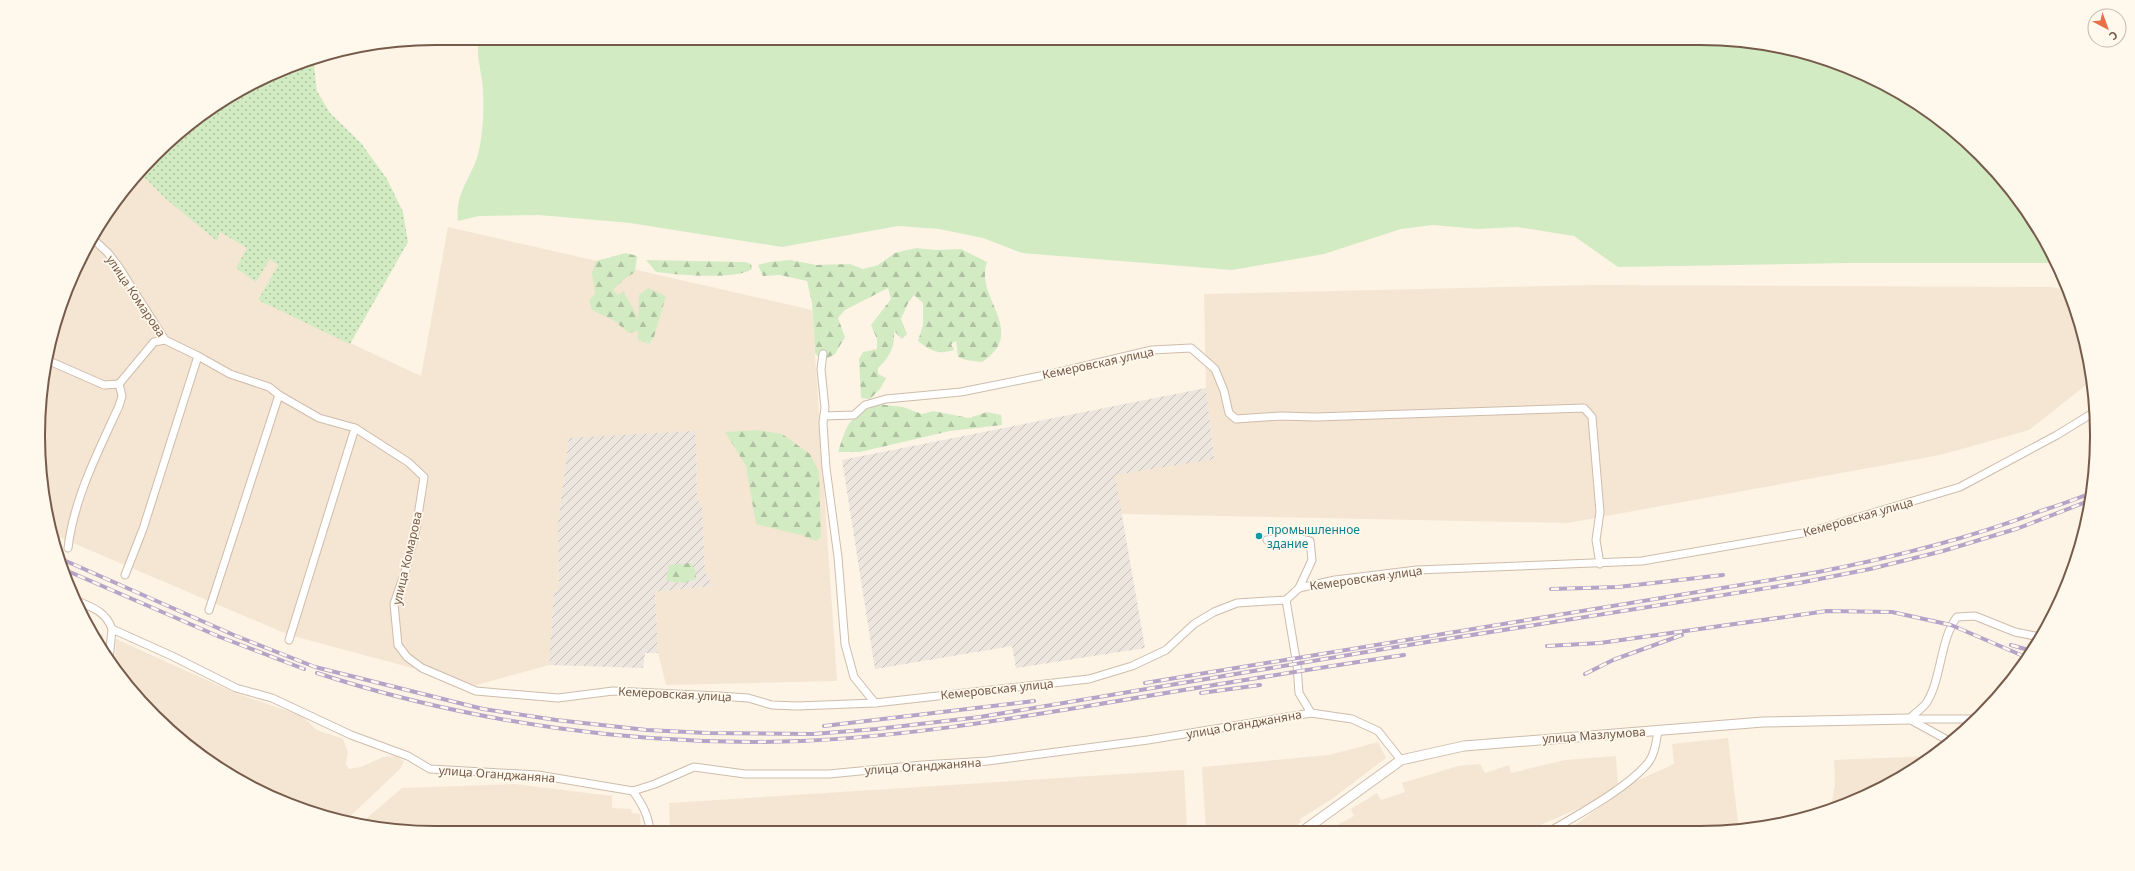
<svg xmlns="http://www.w3.org/2000/svg" width="2135" height="871" font-family="'Noto Sans',sans-serif">
	<defs>
		<pattern id="industrial-furrows" width="10" height="10" patternUnits="userSpaceOnUse"><rect width="10" height="10" fill="#ede6df"/><path d="M-1 1l2-2M0 10L10 0M9 11l2-2" fill="none" stroke="#c5bdb7"/></pattern>
		<pattern id="forest-firs" width="22" height="20" patternUnits="userSpaceOnUse"><rect width="22" height="20" fill="#d2ebc3"/><path d="M5 1l3.5 6h-7zM16 11l3.5 6h-7z" fill="#afc1a0"/></pattern>
		<pattern id="garden-dots" width="8" height="8" patternUnits="userSpaceOnUse"><rect width="8" height="8" fill="#d2ebc3"/><path d="M2 2h.1M6 6h.1" fill="none" stroke="#afc1a0" stroke-width="1.8" stroke-linecap="round"/></pattern>
	</defs>
	<rect width="100%" height="100%" fill="#fdf4e5"/>
	<g fill="#f4e6d3">
		<path d="M 139,172 L 166,199 L 216,240 L 220,232 L 248,248 L 255,282 L 270,258 L 278,265 L 258,300 L 421,376 L 448,227 L 812,310 L 837,681 L 666,685 L 658,653 L 655,592 L 712,586 L 705,571 L 702,508 L 697,498 L 696,439 L 569,438 L 558,523 L 559,590 L 554,592 L 549,665 L 476,685 L 289,635 L 52,534 L 46,513 L 38,436 L 41,383 L 59,308 L 91,237 Z"/>
		<path d="M 1594,285 L 2051,287 L 2067,290 L 2083,332 L 2091,381 L 2029,430 L 1994,440 L 1940,455 L 1568,523 L 1121,514 L 1114,475 L 1214,458 L 1206,388 L 1204,294 Z"/>
		<path d="M 91,630 L 103,635 L 103,652 Z"/>
		<path d="M 116,639 L 233,692 L 302,716 L 317,730 L 343,739 L 348,752 L 346,764 L 349,769 L 361,767 L 383,757 L 396,756 L 404,761 L 401,768 L 345,821 L 308,812 L 237,780 L 193,751 L 137,698 L 115,669 Z"/>
		<path d="M 1728,738 L 1739,830 L 1568,830 L 1634,782 L 1674,764 L 1672,744 Z"/>
		<path d="M 1378,742 L 1386,758 L 1332,799 L 1300,819 L 1301,822 L 1289,831 L 1206,831 L 1202,767 L 1329,755 Z"/>
		<path d="M 1616,756 L 1618,784 L 1598,800 L 1529,830 L 1335,831 L 1333,827 L 1354,816 L 1351,809 L 1377,793 L 1381,800 L 1405,792 L 1402,783 L 1458,766 L 1480,764 L 1485,773 L 1509,765 L 1511,773 L 1565,760 Z"/>
		<path d="M 1929,756 L 1875,792 L 1830,811 L 1835,785 L 1834,760 Z"/>
		<path d="M 1184,770 L 1187,831 L 670,832 L 669,803 Z"/>
		<path d="M 514,784 L 612,796 L 612,808 L 631,809 L 632,813 L 640,814 L 641,832 L 436,833 L 383,830 L 360,824 L 402,788 Z"/>
	</g>
	<g fill="url(#industrial-furrows)">
		<path d="M 1206,388 L 1214,459 L 1115,475 L 1145,648 L 1016,668 L 1012,646 L 875,669 L 842,460 Z"/>
		<path d="M 694,431 L 696,439 L 697,498 L 702,508 L 705,571 L 712,586 L 655,592 L 658,653 L 645,653 L 643,668 L 549,665 L 554,592 L 559,590 L 558,523 L 569,438 Z"/>
	</g>
	<path fill="#d2ebc3" d="M 479,38 L 1699,38 L 1752,41 L 1827,59 L 1898,91 L 1961,136 L 2015,193 L 2057,263 L 1849,263 L 1618,267 L 1574,236 L 1517,227 L 1477,229 L 1433,225 L 1401,229 L 1324,254 L 1232,270 L 1022,253 L 983,238 L 939,229 L 898,226 L 782,247 L 630,223 L 539,215 L 479,216 L 458,221 C 454,190 476,174 480,145 C 483,129 484,110 483,93 C 483,74 475,57 479,38 Z"/>
	<g fill="url(#forest-firs)">
		<path d="M 916,248 L 936,250 L 961,249 L 987,262 C 974,298 1029,331 982,362 L 966,360 L 958,357 L 956,341 L 951,344 L 954,350 C 938,355 931,351 918,341 L 923,325 L 923,303 L 914,295 L 908,303 L 901,319 L 907,334 L 902,339 L 894,331 C 895,347 890,357 878,368 L 878,374 L 886,378 L 880,389 L 870,399 L 861,398 L 859,359 L 863,352 L 877,349 L 877,339 L 871,325 L 891,299 L 888,288 L 845,310 L 838,318 L 845,337 L 835,354 L 822,361 L 815,353 L 812,303 L 807,281 L 780,275 L 763,276 L 758,265 L 769,262 L 790,260 L 816,265 L 850,264 L 863,269 L 878,265 L 895,253 Z"/>
		<path d="M 626,253 L 637,256 L 635,272 L 624,279 L 613,290 L 618,295 L 624,291 C 628,303 636,309 638,321 L 639,295 L 648,288 L 666,296 L 654,337 L 649,344 L 638,340 L 638,331 L 629,333 L 613,320 L 592,310 L 589,300 L 595,294 L 592,273 L 596,261 Z"/>
		<path d="M 646,260 L 745,262 L 751,264 L 752,269 C 737,280 676,275 656,272 Z"/>
		<path d="M 877,404 L 903,407 L 922,414 L 933,411 L 969,418 L 987,412 L 1001,415 L 1002,425 L 950,431 L 860,452 L 838,452 C 849,419 847,421 877,404 Z"/>
		<path d="M 758,430 L 782,434 L 810,454 L 819,472 L 821,537 L 816,541 L 801,535 L 756,524 L 746,466 L 725,432 Z"/>
		<path d="M 691,563 L 696,572 L 696,579 L 684,583 L 666,581 L 669,565 Z"/>
	</g>
	<path fill="url(#garden-dots)" d="M 313,58 L 317,91 L 330,113 L 361,143 L 387,179 L 403,212 L 408,242 L 350,344 L 258,300 L 278,265 L 270,259 L 256,282 L 236,268 L 247,248 L 220,232 L 217,241 L 166,199 L 139,172 L 174,136 L 237,91 Z"/>
	<g fill="none" stroke-linecap="round" stroke-linejoin="round">
		<g stroke="#cfbcab" stroke-width="9">
			<g id="minor">
				<path d="M 91,237 L 108,253 L 118,266 L 165,340 L 198,356 L 230,374 L 269,387 L 279,395 L 319,418 L 355,428 L 408,462 L 424,477 L 416,529 L 406,569 L 394,604 L 398,645 L 407,657 L 422,668 L 476,691 L 558,698 L 613,691 L 719,696 L 748,698 L 772,705 L 797,706 L 875,703 L 1089,679 L 1132,666 L 1166,650 L 1194,624 L 1214,612 L 1237,603 L 1286,600 L 1299,588 L 1335,580 L 1417,570 L 1642,561 L 1809,532 L 1960,487 L 2057,435 L 2096,411"/>
				<path d="M 823,354 L 821,369 L 825,408 L 823,423 L 826,468 L 838,557 L 845,644 L 854,677 L 875,703"/>
				<path d="M 47,360 L 104,385 L 119,384"/>
				<path d="M 824,416 L 854,415 L 865,405 L 886,399 L 961,392 L 1055,373 L 1152,350 L 1191,348 L 1215,369 L 1224,391 L 1229,413 L 1236,419 L 1281,416 L 1316,417 L 1584,408 L 1592,417 L 1600,512 L 1596,540 L 1600,564"/>
				<path d="M 1267,540 L 1291,537 L 1310,541 L 1312,560 L 1299,588"/>
				<path d="M 68,548 C 74,498 98,452 119,406 L 122,396 L 119,384 L 154,342 L 165,340"/>
				<path d="M 125,575 L 143,529 L 198,356"/>
				<path d="M 75,600 C 91,607 106,611 112,629 L 172,656 L 236,688 L 272,698 L 351,735 L 408,756 L 430,769 L 538,775 L 633,791 L 655,784 L 694,767 L 745,774 L 829,774 L 922,765 L 988,761 L 1148,740 L 1311,713 L 1352,719 L 1378,731 L 1401,760"/>
				<path d="M 1286,600 L 1297,665 L 1299,693 L 1311,713"/>
				<path d="M 209,610 L 279,395"/>
				<path d="M 289,640 L 355,428"/>
				<path d="M 109,661 L 112,629"/>
				<path d="M 1909,719 C 1914,714 1923,708 1927,702 C 1942,677 1940,639 1957,617 L 1975,616 L 2015,632 L 2040,637"/>
				<path d="M 1909,719 L 1975,719"/>
				<path d="M 1909,719 L 1951,742"/>
				<path d="M 633,791 C 642,804 649,816 650,832"/>
				<path d="M 1552,830 C 1581,813 1627,788 1648,763 C 1655,754 1656,742 1658,731"/>
			</g>
		</g>
		<g stroke="#cfbcab" stroke-width="11">
			<path id="tertiary" d="M 1303,831 L 1401,760 L 1464,746 L 1763,722 L 1909,719"/>
		</g>
		<use href="#minor" stroke="#fff" stroke-width="7"/>
		<use href="#tertiary" stroke="#fff" stroke-width="9"/>
		<g stroke="#b7a3c7" stroke-width="4">
			<g id="rail">
				<path d="M 59,558 L 236,636 L 315,667 L 483,709 L 556,720 L 647,730 L 707,733 L 813,734 L 877,729 L 980,717 L 1396,647 L 1799,583 L 1870,569 L 1943,551 L 2019,528 L 2091,500"/>
				<path d="M 63,569 L 220,637 L 304,669"/>
				<path d="M 1551,589 L 1618,587 L 1723,575"/>
				<path d="M 2011,645 L 2032,651"/>
				<path d="M 1547,646 L 1600,643 L 1827,611 L 1892,612 L 1951,625 L 2028,658"/>
				<path d="M 317,673 C 470,723 642,747 802,741 C 896,737 990,722 1082,707 C 1189,689 1297,671 1404,655"/>
				<path d="M 1585,674 L 1613,660 L 1682,635"/>
				<path d="M 1145,683 L 1813,573 C 1890,558 1965,540 2038,512 C 2056,506 2075,500 2093,492"/>
				<path d="M 1201,693 L 1260,685"/>
				<path d="M 824,726 L 1034,701"/>
			</g>
		</g>
		<use href="#rail" stroke="#fff8ec" stroke-width="2.5" stroke-dasharray="8" stroke-linecap="butt"/>
	</g>
	<circle fill="#0f9aa8" stroke="#fff8ec" stroke-width="1.5" cx="1259" cy="536" r="4"/>
	<g text-anchor="middle" dominant-baseline="central" stroke-width="3.5" stroke-linejoin="round" paint-order="stroke">
		<g font-size="12" fill="#765b4a" stroke="#fff8ec">
			<text transform="translate(136 296) rotate(56)">улица Комарова</text>
			<text transform="translate(1098 363) rotate(-12)">Кемеровская улица</text>
			<text transform="translate(1858 517) rotate(-16)">Кемеровская улица</text>
			<text transform="translate(407 558) rotate(-77)">улица Комарова</text>
			<text transform="translate(1366 578) rotate(-8)">Кемеровская улица</text>
			<text transform="translate(997 689) rotate(-6)">Кемеровская улица</text>
			<text transform="translate(675 694) rotate(3)">Кемеровская улица</text>
			<text transform="translate(1244 724) rotate(-10)">улица Оганджаняна</text>
			<text transform="translate(1594 735) rotate(-4)">улица Мазлумова</text>
			<text transform="translate(923 766) rotate(-4)">улица Оганджаняна</text>
			<text transform="translate(497 774) rotate(4)">улица Оганджаняна</text>
		</g>
		<g font-size="12" fill="#0d838f" stroke="#fff8ec" text-anchor="start">
			<text x="1267" y="529">промышленное<tspan x="1267" dy="14">здание</tspan></text>
		</g>
	</g>
	<path d="M0 0H2135V871H0ZM435 45H1700A390 390 0 0 1 2090 435V436A390 390 0 0 1 1700 826H435A390 390 0 0 1 45 436V435A390 390 0 0 1 435 45Z" fill="#fff8ec" fill-rule="evenodd"/>
	<path fill="none" stroke="#765b4a" stroke-width="2" d="M435 45H1700A390 390 0 0 1 2090 435V436A390 390 0 0 1 1700 826H435A390 390 0 0 1 45 436V435A390 390 0 0 1 435 45Z"/>
	<g transform="translate(2107 28) rotate(139)"><circle r="19" fill="#fff8ec" stroke="#c8b9ab"/>
	<path d="M0-3L7 15L0 10L-7 15Z" fill="#e87048"/>
	<text y="-6" font-size="11" font-weight="bold" text-anchor="middle" fill="#765b4a">С</text>
	</g>
</svg>
